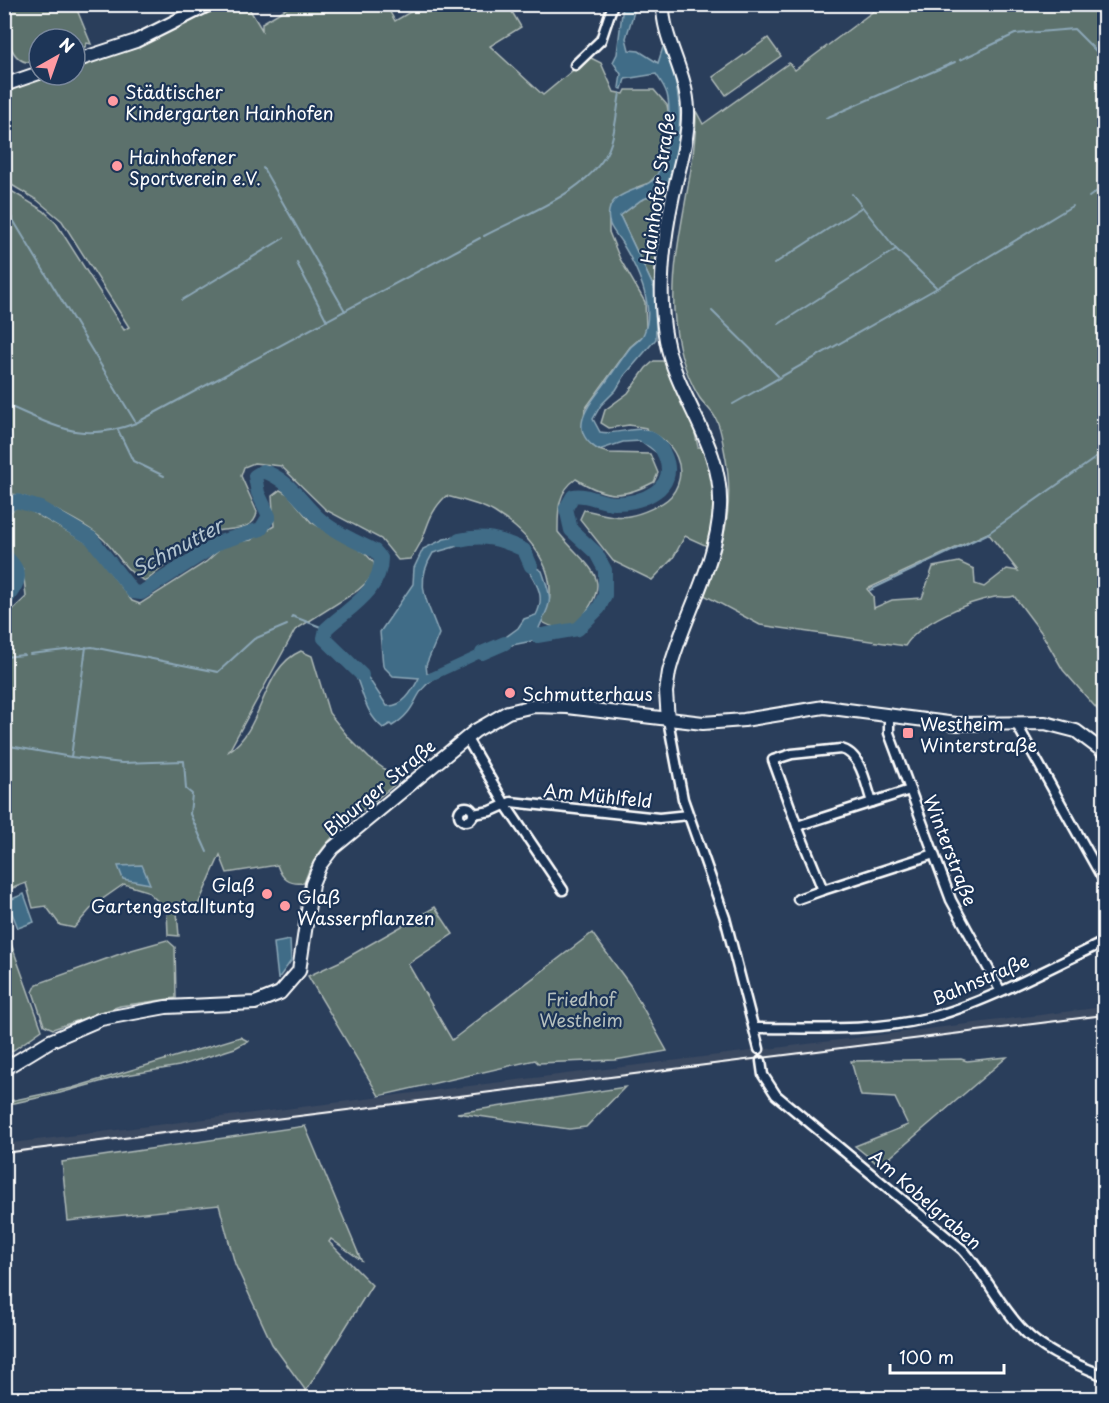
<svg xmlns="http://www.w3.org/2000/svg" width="1109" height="1403" font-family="'Playpen Sans',sans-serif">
	<rect width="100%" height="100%" fill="#2a3e5b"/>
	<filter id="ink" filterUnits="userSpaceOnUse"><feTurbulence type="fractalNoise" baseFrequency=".0167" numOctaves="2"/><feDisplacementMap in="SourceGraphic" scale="12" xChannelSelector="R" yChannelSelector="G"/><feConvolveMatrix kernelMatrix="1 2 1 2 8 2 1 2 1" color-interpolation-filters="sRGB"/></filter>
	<g filter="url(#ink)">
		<path fill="#3a4860" d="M 1104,1007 L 1104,1017 L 5,1155 L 4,1144 Z"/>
		<g fill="#5b716c" stroke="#adb8b6" stroke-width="1.5" fill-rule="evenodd">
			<path d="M 5,4 L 75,5 L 91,44 L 87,43 L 85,47 L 75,50 L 75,39 L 39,39 L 39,61 C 7,71 4,25 5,4 Z"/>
			<path d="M 221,4 L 247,5 L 262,30 L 262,23 L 292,5 L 386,5 L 395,21 L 422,5 L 508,5 L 521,27 L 490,46 L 543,95 L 589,57 L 601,63 L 614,92 L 624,94 L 626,90 L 654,90 L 667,105 L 669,115 L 659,173 L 649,183 L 638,187 L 609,220 L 609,232 L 620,259 L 645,302 L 646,328 L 644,335 L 630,347 L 585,409 L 583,429 L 593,446 L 599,450 L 609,453 L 650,454 L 658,473 L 654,482 C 622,499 607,498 576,479 C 557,492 558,511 558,532 C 589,571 618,576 576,625 C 563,629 553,629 541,621 C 567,579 532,535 494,512 C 480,504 462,500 446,496 C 423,518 430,535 410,559 L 398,560 L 381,539 L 326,510 L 281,466 L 254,463 L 244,467 L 241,476 L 257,512 C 255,532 229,528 215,531 C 201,534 160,570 146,581 C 128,576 117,552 103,539 C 88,525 31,495 11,494 L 5,499 L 5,187 L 44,211 L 56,223 L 124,330 L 129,327 L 62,221 L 37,200 L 5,181 L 4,90 L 48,75 L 75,75 L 75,66 L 192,21 Z"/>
			<path d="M 883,4 L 1104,5 L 1104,717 L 1063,670 L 1041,632 L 1014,596 C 1007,599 1002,596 995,597 C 967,602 920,622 905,646 L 760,625 L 704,595 C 724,545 736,504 724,449 C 722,439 721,428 716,419 C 712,410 704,405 699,397 C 684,372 676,340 674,310 C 671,240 696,179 696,111 L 703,124 L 789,63 L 795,70 ZM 988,533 L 1018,571 L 1007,569 L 984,587 L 975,584 L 974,569 L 959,562 L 933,567 L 922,598 L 892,600 L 874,608 L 873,596 L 867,589 Z"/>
			<path d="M 768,38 L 781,56 L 726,95 L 713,77 Z"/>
			<path d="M 669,189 L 659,289 L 655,290 L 620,216 L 641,200 Z"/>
			<path d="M 654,361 L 667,361 L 698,427 L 694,429 L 698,447 L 707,447 C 716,482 718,512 707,546 L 685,536 L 673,558 L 652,580 L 613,561 L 580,519 L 584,510 C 597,512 616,519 629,516 C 641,514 663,505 671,496 C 691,470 674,440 647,431 L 646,428 L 629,425 L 609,428 L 601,423 L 605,410 L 628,393 L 646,368 Z"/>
			<path d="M 280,490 L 288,494 L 311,522 L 365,553 L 374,563 L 375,570 L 368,581 L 357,591 L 295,630 L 229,751 C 264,729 261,668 301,651 L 312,656 L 329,713 L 349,738 L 369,758 L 394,776 L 398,782 C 363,811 318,838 304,883 C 289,885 282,879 277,865 L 227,873 L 220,855 L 197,907 L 177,912 L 179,936 L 168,935 L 167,910 L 147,891 L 124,884 L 94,905 L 74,928 L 60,925 L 46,906 L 33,908 L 26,883 L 5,891 L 5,617 L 26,597 L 23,569 L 5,547 L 5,516 L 20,505 L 88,543 L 132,601 L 140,604 L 206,562 L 227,543 L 251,540 L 274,526 L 272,496 Z"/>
			<path d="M 435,907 L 453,934 L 408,964 L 452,1040 L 592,933 L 630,985 L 667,1051 L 615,1060 L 538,1063 L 535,1060 L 379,1096 L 308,976 L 341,961 Z"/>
			<path d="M 4,924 L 42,1030 L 5,1056 L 4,1056 Z"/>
			<path d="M 167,940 L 175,947 L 176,998 L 120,1006 L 53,1029 L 44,1025 L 33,992 L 37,984 L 128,951 Z"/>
			<path d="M 240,1037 L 248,1041 L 235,1048 L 179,1066 L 121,1076 L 60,1093 L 5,1105 L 5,1102 L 72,1088 Z"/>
			<path d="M 1007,1057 L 880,1166 L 855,1146 L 908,1125 L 895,1098 L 861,1096 L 851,1061 L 961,1059 L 967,1061 Z"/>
			<path d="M 625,1087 L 586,1127 L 569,1129 L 457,1113 Z"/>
			<path d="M 305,1126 L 361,1260 L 331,1239 L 329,1242 L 372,1285 L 306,1391 L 272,1344 L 235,1264 L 219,1205 L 68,1221 L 62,1162 Z"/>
		</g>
		<g fill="#406c87" stroke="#8ca7b7" stroke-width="1.5">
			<path d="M 623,5 L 636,5 L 626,38 L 629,50 L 639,51 L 658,63 L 665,41 C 683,99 685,131 667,190 L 641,200 L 620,216 L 655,290 L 656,339 L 625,375 L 616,390 L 601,405 L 593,419 L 600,432 C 625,437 640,417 664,442 L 657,453 L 641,441 L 623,442 L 599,450 C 566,431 588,406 603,386 C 612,374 620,361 629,349 C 633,343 641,341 644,333 C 656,306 636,266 622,243 C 615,232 606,225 609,211 C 612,192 639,191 652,181 C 666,169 672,112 667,94 C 665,87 660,80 656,74 L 625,79 L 622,89 L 619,88 L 621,74 L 613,62 L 617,54 Z"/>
			<path d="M 471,534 L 476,536 L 458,546 L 433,553 C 413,585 428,602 439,634 L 426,665 L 427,674 L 434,673 L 436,677 C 411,693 420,709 392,726 L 390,724 L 383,728 C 362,711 363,685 350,664 L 367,676 L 387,706 C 404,707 412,691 419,678 L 393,676 L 383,666 L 380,632 L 413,584 L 414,568 L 423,549 L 444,539 Z"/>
			<path d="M 524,550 L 535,567 L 542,571 C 553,602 552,599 539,628 L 552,637 L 488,650 L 518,628 L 524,619 L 536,615 C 549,591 529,576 521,556 Z"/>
			<path d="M 142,865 L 150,884 L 123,879 L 118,866 Z"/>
			<path d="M 24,894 L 34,922 L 18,928 L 7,901 Z"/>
			<path d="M 290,940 L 291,961 L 278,979 L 274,943 Z"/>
		</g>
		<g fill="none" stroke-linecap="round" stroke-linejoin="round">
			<g stroke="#8ca7b7" stroke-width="2">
				<path d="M 960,60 L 1015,34 L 1074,29 L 1104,59"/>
				<path d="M 826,118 L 955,62"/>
				<path d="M 263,168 L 345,311"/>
				<path d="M 852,194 L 896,249 L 936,287"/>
				<path d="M 1089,197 L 1104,186"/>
				<path d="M 4,205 L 136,423"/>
				<path d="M 484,236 C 523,215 597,189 611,143 C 616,127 617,109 620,93"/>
				<path d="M 297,263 L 327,321"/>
				<path d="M 774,264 L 862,207"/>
				<path d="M 182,300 L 284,238"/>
				<path d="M 712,311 L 778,376"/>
				<path d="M 779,324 L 896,249"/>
				<path d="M 4,404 C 56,426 80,444 136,423 L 480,238"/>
				<path d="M 733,404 L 937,288 L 1072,206"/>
				<path d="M 118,430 L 133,461 L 164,476"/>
				<path d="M 870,590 L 987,534 L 1104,452"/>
				<path d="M 291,618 L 292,616 L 326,629"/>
				<path d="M 30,654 L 92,647 L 218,672 L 254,639 L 287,625"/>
				<path d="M 4,657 L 24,655"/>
				<path d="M 4,745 L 71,757 L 86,647"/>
				<path d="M 71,757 L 122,763 L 184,761 L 186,789 L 192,794 L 190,814 L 207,852"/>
			</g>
			<path stroke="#406c87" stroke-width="8" d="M 426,679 L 482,653"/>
			<g stroke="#406c87" stroke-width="14">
				<path d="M 4,507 L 17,501 L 40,508 L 91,538 L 133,592 L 141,593 L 220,542 L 261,529 L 269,516 L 258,493 L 255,476 L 263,471 C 291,480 301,504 322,521 C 337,534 358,542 375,551 L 381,558 C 381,592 348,608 326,629 L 324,638 L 362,675"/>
				<path d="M 459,540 C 484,534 501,539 524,550 L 531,566"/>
				<path d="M 4,554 C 25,576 20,579 4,603"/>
				<path d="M 537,636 L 578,629 L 599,608 L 605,595 L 605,570 L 596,553 L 571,530 L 566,508 L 573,496 C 587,493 600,503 615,503 C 642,503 679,489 665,456 C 661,446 656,440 646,437"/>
				<path d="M 482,653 L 505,643"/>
			</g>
			<g stroke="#fff" stroke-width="13">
				<g id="street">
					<path d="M 575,65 L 601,40 L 613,4"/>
					<path d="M 889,715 L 889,733 L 951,900 L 1000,990"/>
					<path d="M 668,720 L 683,799 L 725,918 L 759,1049"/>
					<path d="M 1016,723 L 1104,881"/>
					<path d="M 466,737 L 505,804 L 563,890"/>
					<path d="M 910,790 L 797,826 L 823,890 L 934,854"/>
					<circle cx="466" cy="814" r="7"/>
					<path d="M 473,814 L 491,811 L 511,802 L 659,818 L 688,815"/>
					<path d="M 797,826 L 773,760 L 792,754 L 841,749 C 861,753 866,785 872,802"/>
					<path d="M 798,899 L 823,890"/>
					<path d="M 754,1028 C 812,1028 871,1032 928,1018 C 984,1004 1051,967 1104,942"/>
					<path d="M 761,1061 L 763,1075 L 776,1095 L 963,1250 C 986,1275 1000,1307 1024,1331 C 1045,1353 1077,1364 1104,1376"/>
				</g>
			</g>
			<g stroke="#fff" stroke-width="16">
				<g id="secondary">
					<path d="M 663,4 C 662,39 687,72 688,110 C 689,138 679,168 673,195 C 663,242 657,293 666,340 C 677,399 723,445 720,507 C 717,565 683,617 669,672 L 666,692 L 668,720"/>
					<path d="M 75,61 L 136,41 L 210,4"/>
					<path d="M 4,85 L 39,73"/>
					<path d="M 4,1069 L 50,1041 L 101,1019 L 166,1007 L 255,1003 L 280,993 L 299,971 L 312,884 L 320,865 L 333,848 L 475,731 L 508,712 L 534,706 L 567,707 L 703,723 L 744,720 L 824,707 L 956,724 L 1045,723 L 1076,731 L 1104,752"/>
				</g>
			</g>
			<use href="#street" stroke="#1d3557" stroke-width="8"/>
			<use href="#secondary" stroke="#1d3557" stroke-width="12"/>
			<path stroke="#fff" stroke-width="2" d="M 4,1153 L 1104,1015"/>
		</g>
	</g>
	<g fill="#ff9aa2" stroke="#1d3557" stroke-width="2">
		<circle cx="113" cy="101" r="6"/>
		<circle cx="117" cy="166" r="6"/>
		<circle cx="510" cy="693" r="6"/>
		<rect x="902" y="727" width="12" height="12" rx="3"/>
		<circle cx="267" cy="894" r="6"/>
		<circle cx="285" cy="906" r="6"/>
	</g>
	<g text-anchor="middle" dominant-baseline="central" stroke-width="4.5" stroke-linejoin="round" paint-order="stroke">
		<g font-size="18" fill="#fff" stroke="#1d3557" text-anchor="start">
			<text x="125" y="91">Städtischer<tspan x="125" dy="21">Kindergarten Hainhofen</tspan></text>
			<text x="129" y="156">Hainhofener<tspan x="129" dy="21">Sportverein e.V.</tspan></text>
			<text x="522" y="693">Schmutterhaus</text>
			<text x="920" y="723">Westheim<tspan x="920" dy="21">Winterstraße</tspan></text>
			<text x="255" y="884" text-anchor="end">Glaß<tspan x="255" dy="21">Gartengestalltuntg</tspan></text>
			<text x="297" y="896">Glaß<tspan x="297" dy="21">Wasserpflanzen</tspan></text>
		</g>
		<g font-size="18" fill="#fff" stroke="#1d3557">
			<text transform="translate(657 188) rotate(-82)">Hainhofer Straße</text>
			<text transform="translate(379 787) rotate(-40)">Biburger Straße</text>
			<text transform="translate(598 795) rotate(6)">Am Mühlfeld</text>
			<text transform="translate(951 850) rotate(69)">Winterstraße</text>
			<text transform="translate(980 979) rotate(-23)">Bahnstraße</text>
			<text transform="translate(926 1199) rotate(41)">Am Kobelgraben</text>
		</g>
		<g font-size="18" fill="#b5bfbd" stroke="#1d3557">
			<text x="581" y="998">Friedhof<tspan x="581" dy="21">Westheim</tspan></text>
		</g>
		<g font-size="20" font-style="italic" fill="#b3c4cf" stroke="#1d3557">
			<text transform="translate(177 547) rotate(-28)">Schmutter</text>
		</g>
	</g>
	<rect width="1109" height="1403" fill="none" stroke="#1d3557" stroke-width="24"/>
	<rect x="12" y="12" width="1085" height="1379" fill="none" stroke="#fff" stroke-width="2" filter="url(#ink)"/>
	<g transform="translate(57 57) rotate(40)"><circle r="28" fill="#1d3557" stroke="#77869a" stroke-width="1.5"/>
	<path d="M0-4.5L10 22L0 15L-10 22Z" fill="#ff9aa2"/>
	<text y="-9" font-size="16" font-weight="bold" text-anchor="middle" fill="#ffffff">N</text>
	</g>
	<path d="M890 1364v9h114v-9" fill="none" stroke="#ffffff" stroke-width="3"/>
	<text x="899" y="1364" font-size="18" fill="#ffffff" stroke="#1d3557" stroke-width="4.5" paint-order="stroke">100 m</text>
</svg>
